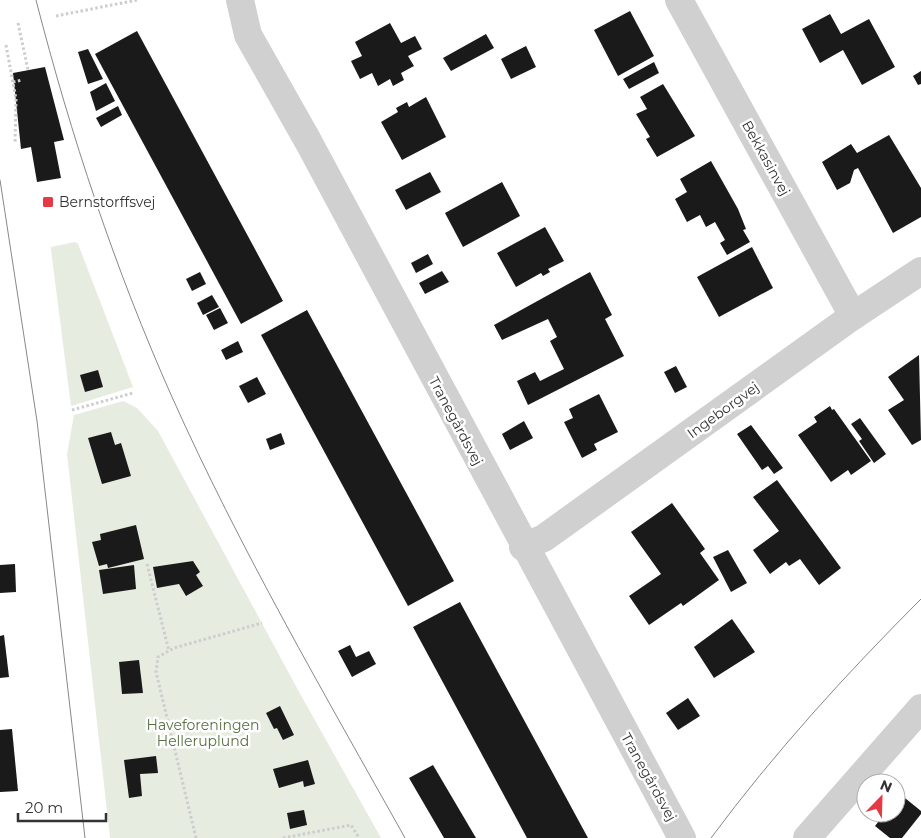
<svg xmlns="http://www.w3.org/2000/svg" width="921" height="838" font-family="Montserrat,sans-serif">
	<rect width="100%" height="100%" fill="#fff"/>
	<g fill="#e6ecdf">
		<path d="M 75,242 L 78,244 L 133,387 L 71,406 L 51,250 L 51,247 Z"/>
		<path d="M 123,401 L 137,408 L 158,431 L 298,690 L 381,838 L 110,838 L 67,454 L 74,415 Z"/>
	</g>
	<g fill="#1a1a1a">
		<path d="M 630,11 L 654,56 L 618,76 L 594,30 Z"/>
		<path d="M 830,14 L 841,34 L 869,19 L 895,67 L 862,85 L 843,50 L 820,63 L 802,29 Z"/>
		<path d="M 390,23 L 401,43 L 415,36 L 422,49 L 408,56 L 414,66 L 401,73 L 404,80 L 393,86 L 390,79 L 378,86 L 372,73 L 360,79 L 351,61 L 362,56 L 355,42 Z"/>
		<path d="M 137,31 L 283,301 L 241,324 L 95,54 Z"/>
		<path d="M 486,34 L 494,48 L 451,71 L 443,58 Z"/>
		<path d="M 526,46 L 536,67 L 511,79 L 501,59 Z"/>
		<path d="M 88,49 L 103,79 L 88,84 L 78,52 Z"/>
		<path d="M 654,62 L 659,73 L 629,89 L 623,79 Z"/>
		<path d="M 45,67 L 64,140 L 54,142 L 61,178 L 37,182 L 31,147 L 21,149 L 13,73 Z"/>
		<path d="M 921,71 L 921,84 L 918,85 L 913,76 Z"/>
		<path d="M 106,83 L 115,101 L 96,111 L 90,92 Z"/>
		<path d="M 663,84 L 695,136 L 657,157 L 646,139 L 650,137 L 636,114 L 647,109 L 640,97 Z"/>
		<path d="M 426,97 L 446,137 L 402,160 L 381,122 L 398,112 L 396,108 L 407,102 L 409,107 Z"/>
		<path d="M 118,106 L 122,115 L 101,127 L 96,118 Z"/>
		<path d="M 889,135 L 921,188 L 921,217 L 893,233 L 858,168 L 854,170 L 850,183 L 837,190 L 822,162 L 851,144 L 857,153 Z"/>
		<path d="M 711,161 L 738,209 L 746,229 L 743,230 L 750,242 L 727,255 L 720,243 L 725,240 L 715,222 L 706,227 L 700,215 L 687,222 L 675,199 L 687,192 L 680,179 Z"/>
		<path d="M 430,172 L 441,192 L 406,210 L 395,190 Z"/>
		<path d="M 502,182 L 520,216 L 463,247 L 445,213 Z"/>
		<path d="M 545,227 L 564,261 L 548,269 L 550,272 L 543,276 L 541,273 L 516,287 L 497,253 Z"/>
		<path d="M 752,247 L 773,288 L 719,317 L 697,277 Z"/>
		<path d="M 428,254 L 433,264 L 416,273 L 411,263 Z"/>
		<path d="M 442,271 L 449,282 L 425,294 L 419,283 Z"/>
		<path d="M 200,272 L 206,284 L 192,291 L 186,279 Z"/>
		<path d="M 590,272 L 612,315 L 605,319 L 624,356 L 528,405 L 517,381 L 535,372 L 540,381 L 564,369 L 550,341 L 557,337 L 548,319 L 502,340 L 494,325 Z"/>
		<path d="M 212,295 L 219,307 L 203,315 L 197,303 Z"/>
		<path d="M 220,308 L 228,323 L 214,330 L 206,315 Z"/>
		<path d="M 307,310 L 454,581 L 408,606 L 261,335 Z"/>
		<path d="M 238,341 L 243,352 L 226,360 L 221,350 Z"/>
		<path d="M 919,355 L 921,440 L 912,445 L 888,410 L 904,400 L 888,377 Z"/>
		<path d="M 676,366 L 687,387 L 675,393 L 664,372 Z"/>
		<path d="M 98,370 L 103,387 L 85,392 L 80,375 Z"/>
		<path d="M 257,377 L 266,394 L 248,403 L 239,386 Z"/>
		<path d="M 599,394 L 618,432 L 594,444 L 597,450 L 582,458 L 564,422 L 573,418 L 569,409 Z"/>
		<path d="M 830,406 L 832,410 L 834,409 L 871,461 L 851,475 L 848,470 L 831,482 L 798,435 L 817,422 L 814,417 Z"/>
		<path d="M 860,418 L 886,454 L 874,463 L 859,441 L 862,439 L 851,424 Z"/>
		<path d="M 524,421 L 533,438 L 510,450 L 502,434 Z"/>
		<path d="M 751,425 L 783,468 L 774,474 L 768,466 L 762,470 L 737,434 Z"/>
		<path d="M 111,432 L 115,445 L 121,443 L 131,476 L 102,484 L 88,438 Z"/>
		<path d="M 281,433 L 285,444 L 270,450 L 266,439 Z"/>
		<path d="M 777,480 L 841,568 L 819,585 L 800,559 L 789,566 L 786,562 L 770,574 L 753,550 L 779,531 L 753,497 Z"/>
		<path d="M 672,503 L 705,549 L 700,553 L 719,580 L 683,606 L 681,603 L 649,625 L 629,596 L 661,574 L 631,532 Z"/>
		<path d="M 136,525 L 144,559 L 108,568 L 107,564 L 99,566 L 92,542 L 101,540 L 100,534 Z"/>
		<path d="M 728,550 L 747,583 L 731,592 L 713,557 Z"/>
		<path d="M 193,561 L 200,572 L 196,575 L 203,586 L 186,596 L 179,584 L 157,588 L 153,567 Z"/>
		<path d="M 15,564 L 16,592 L 0,593 L 0,565 Z"/>
		<path d="M 134,565 L 136,589 L 103,594 L 99,570 Z"/>
		<path d="M 460,602 L 588,838 L 527,838 L 413,627 Z"/>
		<path d="M 732,619 L 755,652 L 714,678 L 694,647 Z"/>
		<path d="M 4,635 L 9,677 L 0,678 L 0,636 Z"/>
		<path d="M 350,645 L 356,657 L 369,651 L 376,664 L 352,677 L 338,651 Z"/>
		<path d="M 139,660 L 143,693 L 122,694 L 119,662 Z"/>
		<path d="M 688,698 L 700,716 L 678,730 L 666,713 Z"/>
		<path d="M 280,706 L 294,735 L 283,740 L 277,728 L 274,729 L 266,713 Z"/>
		<path d="M 12,729 L 18,791 L 0,792 L 0,730 Z"/>
		<path d="M 156,756 L 158,773 L 140,774 L 142,796 L 129,798 L 124,760 Z"/>
		<path d="M 308,760 L 315,784 L 304,787 L 303,781 L 279,788 L 273,769 Z"/>
		<path d="M 433,765 L 476,838 L 444,838 L 409,778 Z"/>
		<path d="M 900,794 L 921,811 L 921,814 L 902,838 L 890,838 L 875,826 L 885,813 L 896,813 L 896,799 Z"/>
		<path d="M 304,810 L 307,825 L 290,829 L 287,813 Z"/>
	</g>
	<g fill="none" stroke-linecap="round" stroke-linejoin="round">
		<g stroke="#cdcdcd" stroke-width="3" stroke-dasharray="2.5 2.5" stroke-linecap="butt">
			<path d="M 56,16 L 137,0"/>
			<path d="M 18,23 L 28,70"/>
			<path d="M 6,45 L 16,99 L 15,144"/>
			<path d="M 13,82 L 22,80"/>
			<path d="M 72,410 L 133,393"/>
			<path d="M 147,564 L 169,651"/>
			<path d="M 196,838 L 156,672 L 158,657 L 174,648 L 262,623"/>
			<path d="M 283,838 L 351,825 L 359,838"/>
		</g>
		<g stroke="#d0d0d0" stroke-width="28">
			<path d="M 240,0 L 248,35 L 308,141 L 682,838"/>
			<path d="M 679,0 L 853,316"/>
			<path d="M 523,547 L 544,538 L 853,316 L 921,271"/>
			<path d="M 807,838 L 921,708"/>
		</g>
		<g stroke="#888" stroke-width="1">
			<path d="M 36,0 C 71,136 115,269 172,397 C 240,549 324,693 405,838"/>
			<path d="M 0,180 L 37,421 L 85,838"/>
			<path d="M 711,838 C 774,753 846,674 921,599"/>
		</g>
	</g>
	<rect fill="#e63946" stroke="#fff" stroke-width="2" x="42" y="196" width="12" height="12" rx="2.5"/>
	<g text-anchor="middle" dominant-baseline="central" stroke-width="5" stroke-linejoin="round" paint-order="stroke">
		<g font-size="14" fill="#333" stroke="#fff">
			<text transform="translate(766 158) rotate(61)">Bekkasinvej</text>
			<text transform="translate(723 410) rotate(-36)">Ingeborgvej</text>
			<text transform="translate(456 421) rotate(62)">Tranegårdsvej</text>
			<text transform="translate(649 777) rotate(61)">Tranegårdsvej</text>
		</g>
		<g font-size="14" fill="#333" stroke="#fff" text-anchor="start">
			<text x="59" y="202">Bernstorffsvej</text>
		</g>
		<g font-size="14" fill="#56703f" stroke="#fff">
			<text x="203" y="725">Haveforeningen<tspan x="203" dy="16">Helleruplund</tspan></text>
		</g>
	</g>
	<g transform="translate(881 798) rotate(23)"><circle r="24" fill="#ffffff" stroke="#adadad"/>
	<path d="M0-4L9 19L0 12L-9 19Z" fill="#e63946"/>
	<text y="-8" font-size="14" font-weight="bold" text-anchor="middle" fill="#333333">N</text>
	</g>
	<path d="M18 813v8h88v-8" fill="none" stroke="#333333" stroke-width="2.5"/>
	<text x="25" y="813" font-size="15" fill="#333333" stroke="#ffffff" stroke-width="4" paint-order="stroke">20 m</text>
</svg>
